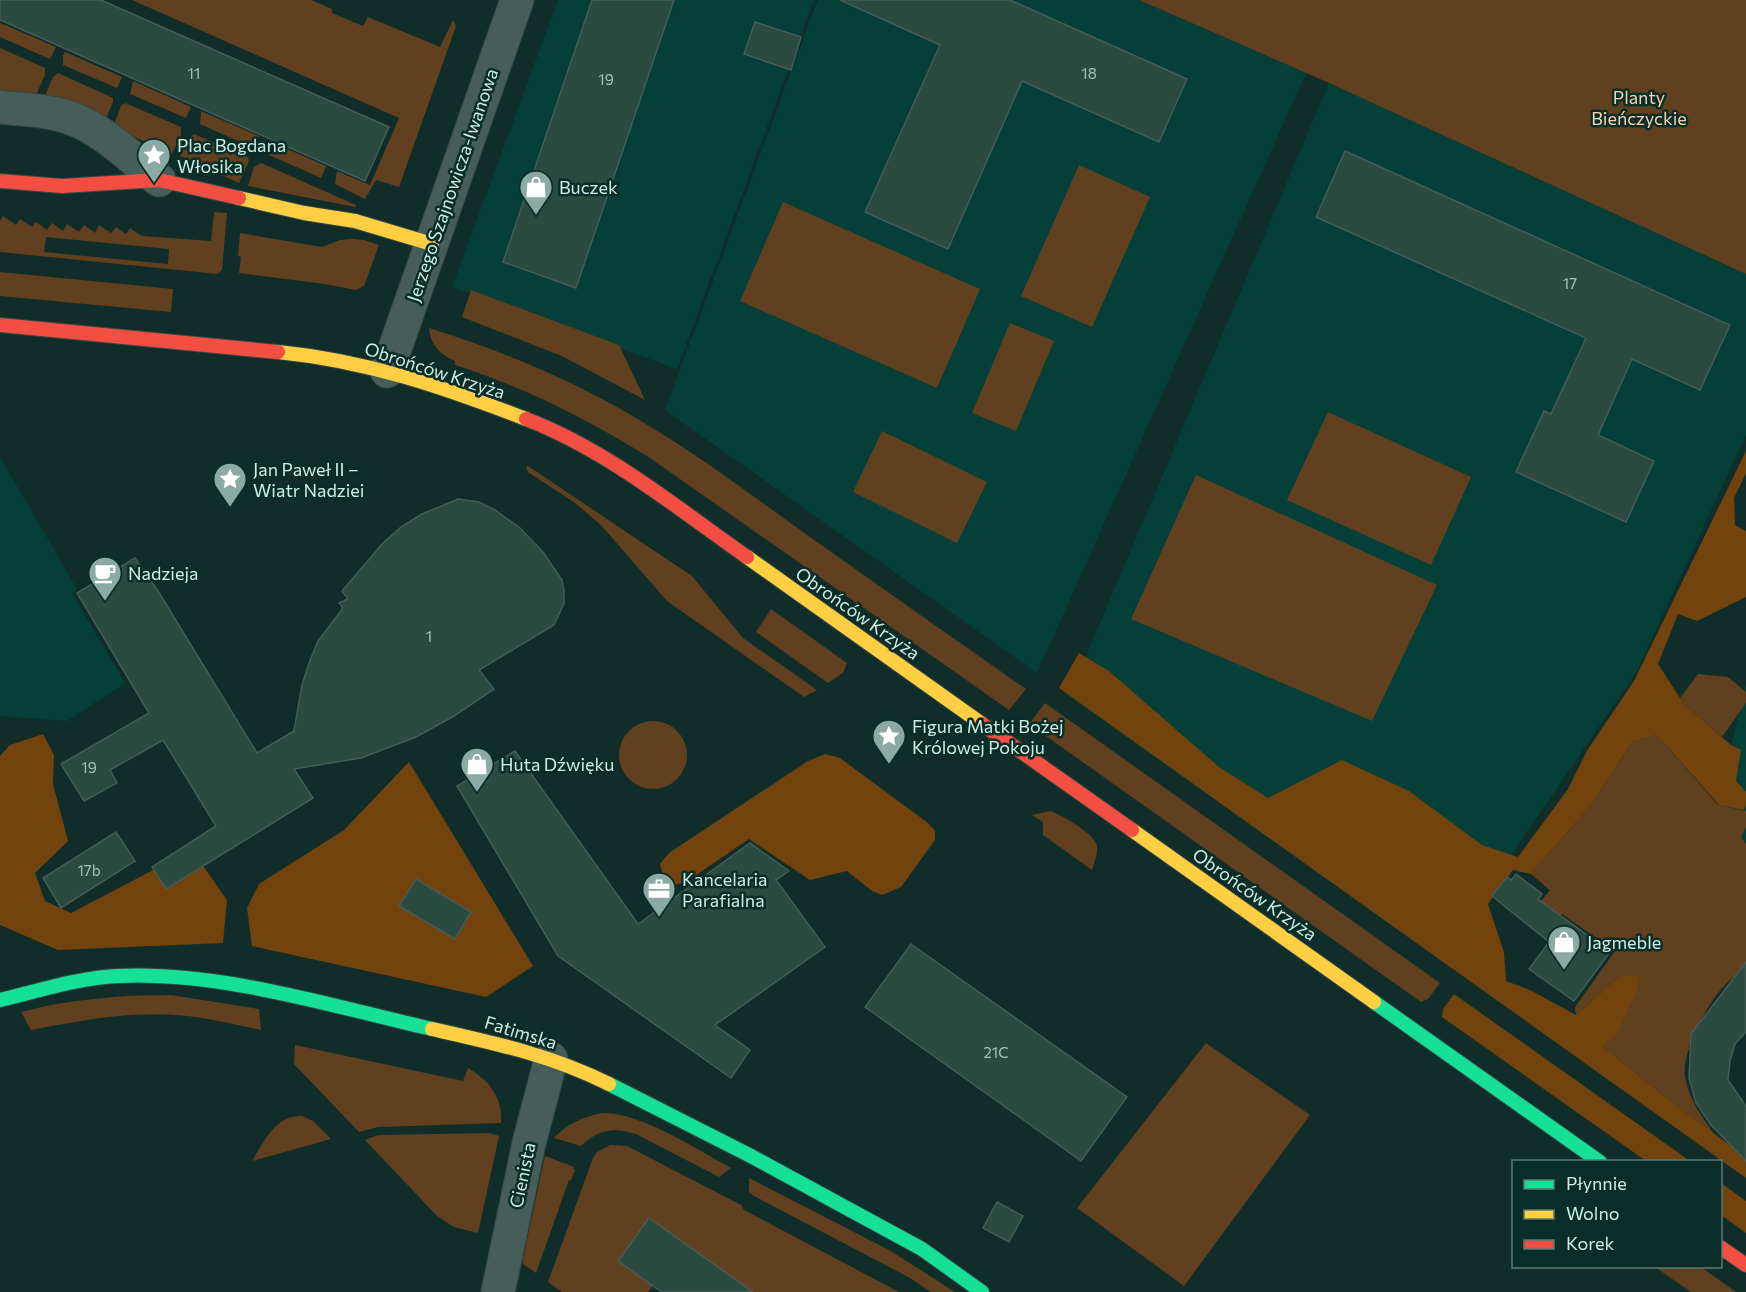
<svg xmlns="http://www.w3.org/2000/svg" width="1746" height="1292" font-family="Commissioner,sans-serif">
	<rect width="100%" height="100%" fill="#102d29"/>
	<g fill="#044038">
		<path d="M 558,0 L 814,0 L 677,369 L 452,287 Z"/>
		<path d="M 818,0 L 1139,0 L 1306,73 L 1037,673 L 665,410 Z"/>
		<path d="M 1329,83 L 1746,274 L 1746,435 L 1637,671 L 1440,960 L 1069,696 Z"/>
		<path d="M 0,457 L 77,589 L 72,593 L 125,683 L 67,721 L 0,716 Z"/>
		<path d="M 1746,683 L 1746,846 L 1711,833 Z"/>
	</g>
	<g fill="#61401f" fill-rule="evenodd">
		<path d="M 132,0 L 311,0 L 332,9 L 332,13 L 363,26 L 368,17 L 440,47 L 453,20 L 456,26 L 399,187 L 376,180 L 365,199 L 335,184 L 337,171 L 370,185 L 399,118 Z"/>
		<path d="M 1139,0 L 1746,0 L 1746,274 L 1329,83 Z"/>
		<path d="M 0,23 L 56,47 L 50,59 L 0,37 Z"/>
		<path d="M 0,48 L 45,68 L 45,75 L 34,99 L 0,96 Z"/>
		<path d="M 65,52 L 122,77 L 117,88 L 63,65 L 63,55 Z"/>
		<path d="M 58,73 L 113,98 L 113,102 L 104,123 L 43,101 L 53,77 Z"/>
		<path d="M 133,81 L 191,107 L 186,118 L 130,94 Z"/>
		<path d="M 125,103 L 181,127 L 181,135 L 172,154 L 113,127 L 121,106 Z"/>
		<path d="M 201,111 L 259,136 L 254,148 L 200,124 Z"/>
		<path d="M 194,134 L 248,157 L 249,161 L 239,183 L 180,156 L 190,137 Z"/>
		<path d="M 269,141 L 326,166 L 321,178 L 267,154 Z"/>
		<path d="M 261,163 L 356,205 L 355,207 L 248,186 L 254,167 Z"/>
		<path d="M 1079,165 L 1150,197 L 1092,327 L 1021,296 Z"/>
		<path d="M 783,202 L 980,289 L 937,388 L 740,301 Z"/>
		<path d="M 214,212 L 227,213 L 222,270 L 218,274 L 0,252 L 0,221 L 3,216 L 16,225 L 20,219 L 32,227 L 36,222 L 47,230 L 52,223 L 63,231 L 67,224 L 79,232 L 84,225 L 95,233 L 99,225 L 111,233 L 116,227 L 126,234 L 130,228 L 142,236 L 211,241 ZM 46,237 L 169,249 L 168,264 L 44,252 Z"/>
		<path d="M 240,233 L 322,247 L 340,240 L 353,239 L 364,240 L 379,245 L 364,286 L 356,290 L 325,284 L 239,273 L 241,257 L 238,256 Z"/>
		<path d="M 0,272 L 173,289 L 171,312 L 0,296 Z"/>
		<path d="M 471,290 L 619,345 L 645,400 L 562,356 L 462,317 Z"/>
		<path d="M 1010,323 L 1054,341 L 1016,431 L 972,413 Z"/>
		<path d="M 429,328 C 503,351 575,381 641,421 C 700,456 754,497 810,537 C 882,588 954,639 1026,689 L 1009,710 L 650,458 C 589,420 524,387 455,365 L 455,361 C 440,355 430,344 429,328 Z"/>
		<path d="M 1328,412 L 1471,477 L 1431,565 L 1287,500 Z"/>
		<path d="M 882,431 L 987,482 L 957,543 L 853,492 Z"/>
		<path d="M 528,466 L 692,576 L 743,638 L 817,690 L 804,697 L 667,601 L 601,525 L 575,503 L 528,472 L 526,467 Z"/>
		<path d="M 1196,475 L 1437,585 L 1372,721 L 1131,619 Z"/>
		<path d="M 771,609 L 847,663 L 843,673 L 828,683 L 756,632 Z"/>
		<path d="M 1698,674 L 1728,677 L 1746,692 L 1746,703 L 1722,737 L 1684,704 L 1680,698 Z"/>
		<path d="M 1045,703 L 1440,983 L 1428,999 L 1421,1002 L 1029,724 Z"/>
		<circle cx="653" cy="755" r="34"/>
		<path d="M 1657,735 L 1718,805 L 1746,811 L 1746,827 L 1741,837 L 1746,844 L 1746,968 C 1740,973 1733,977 1728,982 C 1709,999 1681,1051 1685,1077 C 1689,1099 1701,1115 1714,1134 L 1674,1104 L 1601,1045 L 1620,976 L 1576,1015 L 1575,1007 L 1615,951 L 1562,914 L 1549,928 L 1531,914 L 1550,890 L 1531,874 L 1590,806 L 1632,742 Z"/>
		<path d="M 1050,811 C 1061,814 1096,835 1097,846 C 1098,853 1094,863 1092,870 L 1043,835 L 1043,822 L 1032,815 Z"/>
		<path d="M 171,995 L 259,1009 L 261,1030 C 237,1025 213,1019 188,1016 C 135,1010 83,1020 31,1030 L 21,1012 C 71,999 119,995 171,995 Z"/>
		<path d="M 1206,1043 L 1310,1115 L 1184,1286 L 1077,1208 Z"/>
		<path d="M 295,1045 L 463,1081 L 468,1068 C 489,1080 503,1098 501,1123 L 378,1127 L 359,1132 L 294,1064 Z"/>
		<path d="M 602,1113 C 640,1112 696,1149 731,1168 L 719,1177 L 636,1134 C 615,1127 598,1129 581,1146 L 554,1138 C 568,1123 583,1117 602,1113 Z"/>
		<path d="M 302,1116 L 313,1121 L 331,1139 L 252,1161 C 264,1142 275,1115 302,1116 Z"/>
		<path d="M 489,1133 L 499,1136 L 478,1233 L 454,1227 L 437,1216 L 365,1140 L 378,1135 Z"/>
		<path d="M 610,1145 L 627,1146 L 741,1205 L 744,1210 L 899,1292 L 753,1292 L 618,1261 L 653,1286 L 648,1292 L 562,1292 L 548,1282 L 593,1158 L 597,1152 Z"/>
		<path d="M 545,1156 L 574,1167 L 573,1169 L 575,1170 L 571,1180 L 569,1180 L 536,1273 L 523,1264 L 523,1258 Z"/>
		<path d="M 749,1178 L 889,1250 L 955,1292 L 931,1292 L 910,1278 L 754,1196 L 749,1192 Z"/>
		<path d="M 1655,1267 L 1701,1267 L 1736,1292 L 1691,1292 Z"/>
	</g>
	<g fill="#72430d">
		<path d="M 1746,451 L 1746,473 L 1734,498 L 1735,525 L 1746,531 L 1746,597 L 1697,621 L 1678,614 L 1658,664 L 1684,704 L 1731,745 L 1741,750 L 1736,781 L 1746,792 L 1746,805 L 1744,810 L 1719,805 L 1657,735 L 1632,742 L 1590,806 L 1531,874 L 1513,870 L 1488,904 L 1504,952 L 1506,981 L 1530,990 L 1576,1015 L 1620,976 L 1640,976 L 1638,988 L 1615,1038 L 1601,1045 L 1674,1104 L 1746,1157 L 1746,1178 L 1059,688 L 1079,653 L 1109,671 L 1219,767 L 1268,798 L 1342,760 L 1409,791 L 1482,845 L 1518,857 L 1568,789 L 1588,749 L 1634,681 Z"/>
		<path d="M 43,734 L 54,755 L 53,784 L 68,841 L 35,873 L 45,901 L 71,913 L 157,868 L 199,860 L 227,900 L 223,943 L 58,950 L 0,925 L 0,756 L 10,745 Z"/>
		<path d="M 825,754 L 840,758 L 928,823 L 935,831 L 935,840 L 901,887 L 882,895 L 872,891 L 847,871 L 810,880 L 749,839 L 686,882 L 675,885 L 665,882 L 660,864 L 669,853 L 808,761 Z"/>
		<path d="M 409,762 L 533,966 L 486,997 L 252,946 L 247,908 L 259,884 L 344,830 Z"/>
		<path d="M 1454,994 L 1690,1161 L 1646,1161 L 1442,1017 L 1443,1009 Z"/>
		<path d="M 1721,1183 L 1746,1201 L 1746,1233 L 1721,1215 Z"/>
	</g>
	<g fill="#2b4a40" stroke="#465c56" stroke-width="1.5">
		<path d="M 0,0 L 101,0 L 389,127 L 365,181 L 0,20 Z"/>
		<path d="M 592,0 L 674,0 L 576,288 L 503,262 Z"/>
		<path d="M 840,0 L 1010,0 L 1187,79 L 1159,142 L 1022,81 L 948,249 L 865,212 L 940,45 Z"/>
		<path d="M 755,22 L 801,37 L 791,70 L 744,54 Z"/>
		<path d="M 1345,151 L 1730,325 L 1700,390 L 1632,359 L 1598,435 L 1654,461 L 1626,522 L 1516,472 L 1544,411 L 1551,414 L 1586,338 L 1316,217 Z"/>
		<path d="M 458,499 L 479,502 L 495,510 L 520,528 L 543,552 L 562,580 L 564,591 L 564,603 L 554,625 L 479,670 L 494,689 L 454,716 L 416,737 L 361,758 L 294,769 L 313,798 L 166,889 L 152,867 L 216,826 L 163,740 L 110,770 L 117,783 L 84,801 L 61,764 L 149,713 L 77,593 L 135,558 L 158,591 L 257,753 L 294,731 L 302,685 L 309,663 L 318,641 L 343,608 L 339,603 L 348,599 L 342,591 L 383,543 L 401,527 L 422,514 Z"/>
		<path d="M 515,751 L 638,924 L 750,843 L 789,871 L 776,880 L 825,947 L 715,1025 L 750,1050 L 731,1078 L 558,956 L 457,786 Z"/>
		<path d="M 116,832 L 135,861 L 61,908 L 43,878 Z"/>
		<path d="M 1516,874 L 1542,894 L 1538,899 L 1610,952 L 1574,1001 L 1529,969 L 1549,942 L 1492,896 L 1507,877 L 1511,880 Z"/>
		<path d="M 416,879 L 471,912 L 455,939 L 399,906 Z"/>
		<path d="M 911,944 L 1127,1097 L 1081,1161 L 865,1007 Z"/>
		<path d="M 1746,962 L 1746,1032 L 1735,1044 L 1730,1061 L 1728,1080 L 1746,1106 L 1746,1161 L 1711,1125 L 1696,1103 L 1689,1078 L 1691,1034 Z"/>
		<path d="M 997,1202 L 1023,1216 L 1009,1242 L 983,1228 Z"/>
		<path d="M 649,1218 L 753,1292 L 662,1292 L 653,1286 L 618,1261 Z"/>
	</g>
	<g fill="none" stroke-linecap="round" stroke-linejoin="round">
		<g stroke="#344845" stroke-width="35">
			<g id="street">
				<path d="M 0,107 C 24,110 50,110 73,119 C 105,131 132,159 159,180"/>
				<path d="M 387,371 L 517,0"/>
				<path d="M 498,1292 L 529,1143 L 551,1059"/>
			</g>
		</g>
		<g stroke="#344845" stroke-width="16">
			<g id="fast">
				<path d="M 0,1000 C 38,991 78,978 117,976 C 220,971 332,1006 432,1029"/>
				<path d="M 1374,1002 L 1600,1162"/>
				<path d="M 609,1084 L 749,1155 L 922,1249 L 982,1292"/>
			</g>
		</g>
		<g stroke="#344845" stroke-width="16">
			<g id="slow">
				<path d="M 239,198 L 304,213 L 355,221 L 432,244"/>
				<path d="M 278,352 C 368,361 443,387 526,419"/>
				<path d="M 747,557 L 982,724"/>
				<path d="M 1132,830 L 1374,1002"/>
				<path d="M 432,1029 C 494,1043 551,1055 609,1084"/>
			</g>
		</g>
		<g stroke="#344845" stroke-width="16">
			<g id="jam">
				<path d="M 0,181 L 62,186 L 159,180 L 239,198"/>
				<path d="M 0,325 L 278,352"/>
				<path d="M 526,419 C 607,450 677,508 747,557"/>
				<path d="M 982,724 L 1132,830"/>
				<path d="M 1720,1247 L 1746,1265"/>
			</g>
		</g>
		<use href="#street" stroke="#465d59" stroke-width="33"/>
		<use href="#fast" stroke="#16e098" stroke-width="14"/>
		<use href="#slow" stroke="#ffcf43" stroke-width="14"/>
		<use href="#jam" stroke="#f24e42" stroke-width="14"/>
	</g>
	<defs>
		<g id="sight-pin" transform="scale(1.725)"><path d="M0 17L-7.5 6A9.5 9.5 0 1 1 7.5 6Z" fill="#8caaa3" stroke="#0b2d27"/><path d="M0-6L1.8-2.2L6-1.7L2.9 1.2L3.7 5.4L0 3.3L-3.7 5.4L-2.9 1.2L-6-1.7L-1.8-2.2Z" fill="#fff"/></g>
		<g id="shop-pin" transform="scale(1.725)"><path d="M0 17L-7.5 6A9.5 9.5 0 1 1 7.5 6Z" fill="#8caaa3" stroke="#0b2d27"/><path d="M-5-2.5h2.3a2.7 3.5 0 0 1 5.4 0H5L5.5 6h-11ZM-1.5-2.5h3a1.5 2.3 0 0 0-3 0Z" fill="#fff"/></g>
		<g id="cafe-pin" transform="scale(1.725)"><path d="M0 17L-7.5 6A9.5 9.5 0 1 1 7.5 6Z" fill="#8caaa3" stroke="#0b2d27"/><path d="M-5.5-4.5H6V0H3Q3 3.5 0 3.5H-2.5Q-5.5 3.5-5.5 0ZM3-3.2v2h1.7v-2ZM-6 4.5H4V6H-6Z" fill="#fff"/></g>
		<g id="office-pin" transform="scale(1.725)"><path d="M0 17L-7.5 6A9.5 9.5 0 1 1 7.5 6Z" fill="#8caaa3" stroke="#0b2d27"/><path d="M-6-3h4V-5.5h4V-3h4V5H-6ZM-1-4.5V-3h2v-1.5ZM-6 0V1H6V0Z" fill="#fff"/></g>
	</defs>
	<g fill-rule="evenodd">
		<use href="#sight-pin" x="154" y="155"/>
		<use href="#shop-pin" x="536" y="187"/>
		<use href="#sight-pin" x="230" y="479"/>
		<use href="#cafe-pin" x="105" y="573"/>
		<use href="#sight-pin" x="889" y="736"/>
		<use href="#shop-pin" x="477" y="764"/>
		<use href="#office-pin" x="659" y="889"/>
		<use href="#shop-pin" x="1564" y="942"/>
	</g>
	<g text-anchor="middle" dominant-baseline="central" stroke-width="5" stroke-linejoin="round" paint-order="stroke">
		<g font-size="15" fill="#a5c4bc">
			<text x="194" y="73">11</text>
			<text x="1089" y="73">18</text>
			<text x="606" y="79">19</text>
			<text x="1570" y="283">17</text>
			<text x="429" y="636">1</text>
			<text x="89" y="767">19</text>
			<text x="89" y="870">17b</text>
			<text x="996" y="1052">21C</text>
		</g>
		<g font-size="18" fill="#fbd1b1" stroke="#0b2d27">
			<text x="1639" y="97">Planty<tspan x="1639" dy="21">Bieńczyckie</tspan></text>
		</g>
		<g font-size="18" fill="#ceede5" stroke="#0b2d27" text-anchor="start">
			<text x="177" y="145">Plac Bogdana<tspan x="177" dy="21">Włosika</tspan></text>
			<text x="559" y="187">Buczek</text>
			<text x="253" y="469">Jan Paweł II –<tspan x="253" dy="21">Wiatr Nadziei</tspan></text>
			<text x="128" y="573">Nadzieja</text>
			<text x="912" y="726">Figura Matki Bożej<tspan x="912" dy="21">Królowej Pokoju</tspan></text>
			<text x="500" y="764">Huta Dźwięku</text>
			<text x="682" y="879">Kancelaria<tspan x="682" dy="21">Parafialna</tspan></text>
			<text x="1587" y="942">Jagmeble</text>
		</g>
		<g font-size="18" fill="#ceede5" stroke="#0b2d27">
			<text transform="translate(452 185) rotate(-71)">Jerzego Szajnowicza-Iwanowa</text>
			<text transform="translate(435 370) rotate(18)">Obrońców Krzyża</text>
			<text transform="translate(858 613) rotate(35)">Obrońców Krzyża</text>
			<text transform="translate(1255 894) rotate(35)">Obrońców Krzyża</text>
			<text transform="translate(521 1032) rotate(17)">Fatimska</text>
			<text transform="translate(522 1175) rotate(-78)">Cienista</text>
		</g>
	</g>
	<rect x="1512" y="1160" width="210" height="108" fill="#0b2d27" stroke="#597a73" stroke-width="1.5"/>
	<rect x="1524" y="1180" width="30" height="9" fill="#16e098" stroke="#597a73" stroke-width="1.5"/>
	<text x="1566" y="1190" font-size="18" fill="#ceede5">Płynnie</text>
	<rect x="1524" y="1210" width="30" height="9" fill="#ffcf43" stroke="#597a73" stroke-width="1.5"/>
	<text x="1566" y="1220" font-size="18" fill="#ceede5">Wolno</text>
	<rect x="1524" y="1240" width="30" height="9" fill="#f24e42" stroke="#597a73" stroke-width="1.5"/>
	<text x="1566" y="1250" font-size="18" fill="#ceede5">Korek</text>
</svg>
